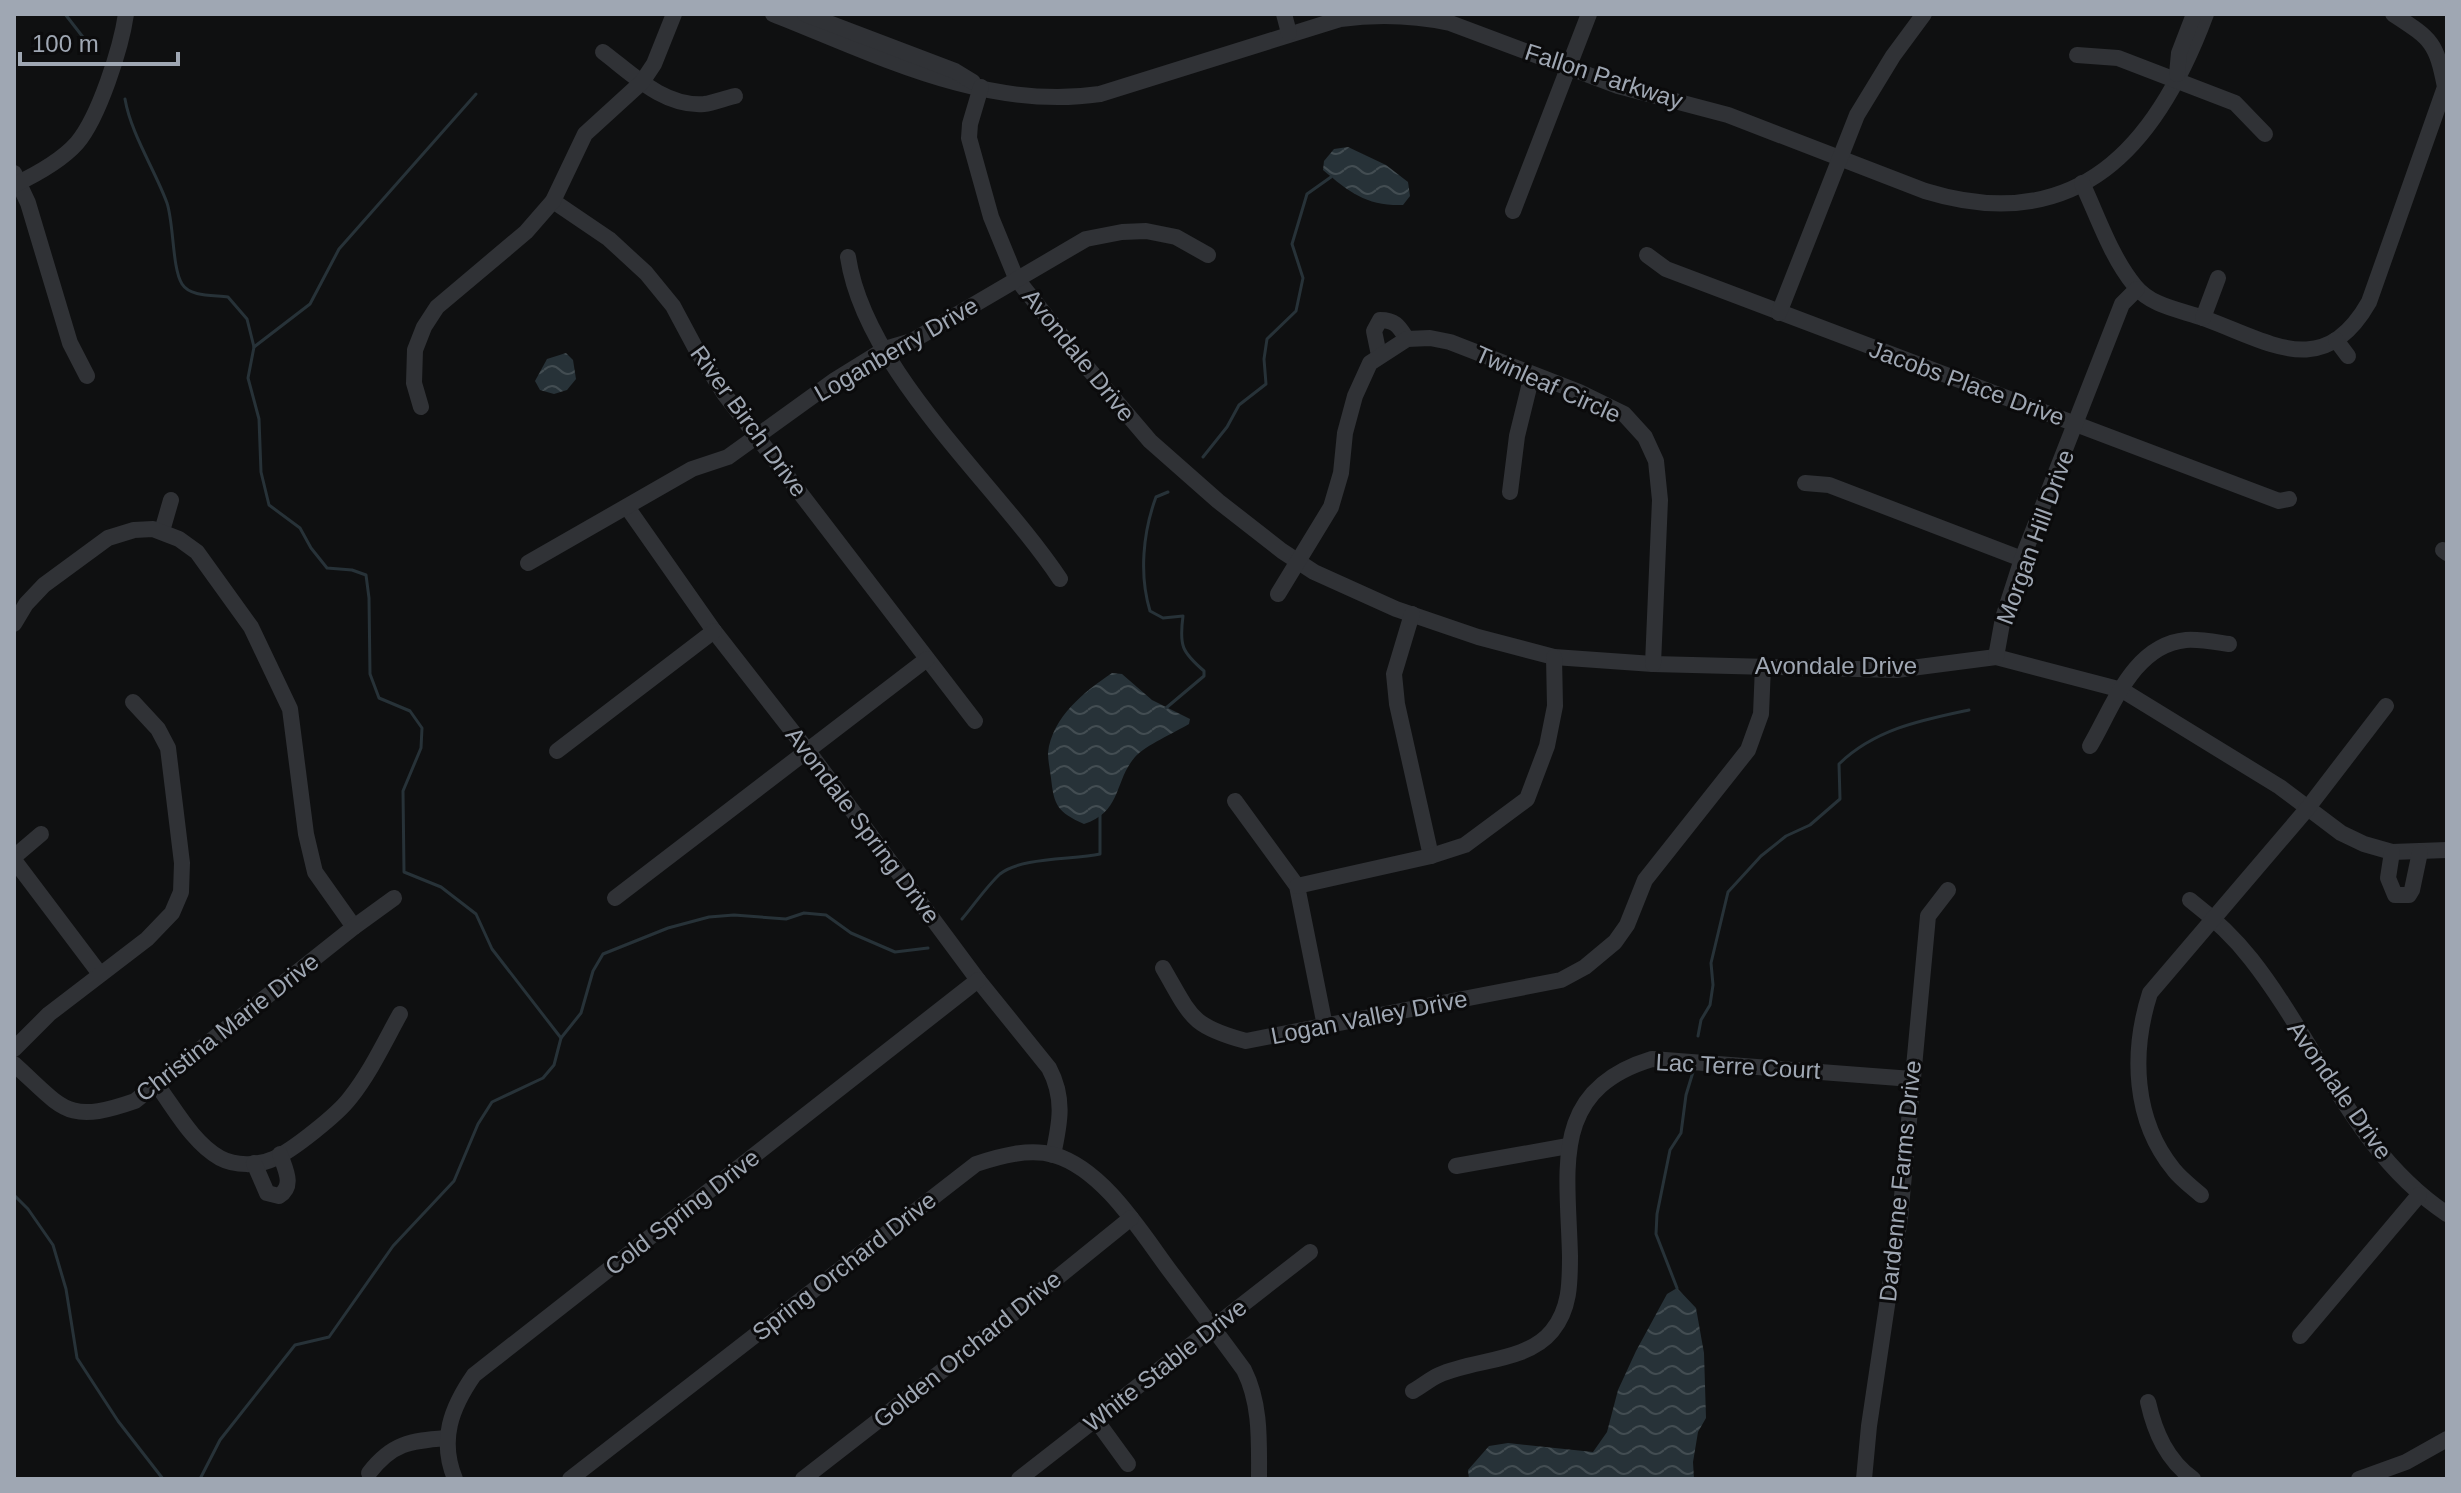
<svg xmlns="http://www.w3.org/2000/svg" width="2461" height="1493" font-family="Helvetica,sans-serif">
	<defs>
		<pattern id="water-waves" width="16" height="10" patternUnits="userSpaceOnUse" patternTransform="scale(2)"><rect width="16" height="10" fill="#273238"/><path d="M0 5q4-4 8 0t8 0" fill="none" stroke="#434d52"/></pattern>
	</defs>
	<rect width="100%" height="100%" fill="#0f1011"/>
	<g fill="url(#water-waves)">
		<path d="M 1348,147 L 1386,165 L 1408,182 L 1410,196 L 1403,205 C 1367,206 1350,193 1323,170 L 1324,161 L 1334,149 Z"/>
		<path d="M 566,353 L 573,360 L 576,379 L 567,390 L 554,394 L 540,390 L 535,381 L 547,359 Z"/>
		<path d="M 1112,673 L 1122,674 L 1152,700 L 1190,719 L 1189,724 C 1174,733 1146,745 1135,757 C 1114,781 1122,812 1084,824 C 1057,812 1054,805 1051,778 C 1050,770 1048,761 1048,753 C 1052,717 1085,691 1112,673 Z"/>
		<path d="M 1677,1288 L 1696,1308 L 1704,1353 L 1706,1418 L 1698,1432 L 1693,1462 L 1694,1479 L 1469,1479 L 1468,1470 L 1489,1446 L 1508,1443 L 1593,1452 L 1607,1432 L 1618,1390 L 1636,1351 L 1667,1294 Z"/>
	</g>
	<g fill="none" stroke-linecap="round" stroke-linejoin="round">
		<g stroke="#273238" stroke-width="3">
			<path d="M 65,14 L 86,41"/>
			<path d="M 125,99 C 131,134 155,170 167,203 C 174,224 172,268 182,284 C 190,297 214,295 228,297 L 247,319 L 254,347 L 248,378 L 259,419 L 261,472 L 269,505 L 300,528 L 311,548 L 327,568 L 352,570 L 366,575 L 369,598 L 370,674 L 379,698 L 410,711 L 422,728 L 421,748 L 403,791 L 404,872 L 441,887 L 476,914 L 492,949 L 561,1038"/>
			<path d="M 254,347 L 310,304 L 339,249 L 476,94"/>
			<path d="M 1203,457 L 1227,427 L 1239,405 L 1266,384 L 1264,359 L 1267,339 L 1296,311 L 1303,278 L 1292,244 L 1307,194 L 1331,177"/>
			<path d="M 1166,708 L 1204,676 L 1204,671 C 1182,652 1179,646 1183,616 L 1163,618 L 1150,611 C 1139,575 1143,532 1156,497 L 1168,492"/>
			<path d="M 962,919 C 974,905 986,887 1000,874 C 1021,857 1073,860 1100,854 L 1100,814"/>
			<path d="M 1698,1036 L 1701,1020 L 1710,1005 L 1713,985 L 1711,963 L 1728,892 L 1761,856 L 1786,836 L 1810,825 L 1840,799 L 1839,764 C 1875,729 1922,720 1969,710"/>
			<path d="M 14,1195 L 28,1209 L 53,1245 L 66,1289 L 77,1358 L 118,1421 L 163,1479"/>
			<path d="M 1677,1288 L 1656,1234 L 1657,1214 L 1670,1150 L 1681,1133 L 1686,1095 L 1693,1072"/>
			<path d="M 200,1479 L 220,1440 L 295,1345 L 329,1337 L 393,1246 L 454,1181 L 478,1124 L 492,1102 L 543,1078 L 554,1065 L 561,1038 L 581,1013 L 593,971 L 603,954 L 668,928 L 709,917 L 734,915 L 786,919 L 804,913 L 826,915 L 851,933 L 895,952 L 928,948"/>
		</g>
		<g stroke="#303236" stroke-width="16">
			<path d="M 773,14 C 877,55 985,111 1100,94 L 1340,19 C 1378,14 1413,15 1450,23 L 1618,86 L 1728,115 L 1925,191 C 2078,238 2157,146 2206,14"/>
			<path d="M 805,14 L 955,71 L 973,82"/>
			<path d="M 1284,14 L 1289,33"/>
			<path d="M 603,52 C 632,74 664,107 704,104 C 714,103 725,98 735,96"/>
			<path d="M 2077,55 L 2118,58 L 2235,103 L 2265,134"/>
			<path d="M 2177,74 L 2179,53 L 2194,14"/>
			<path d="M 981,87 L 970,124 L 969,138 L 991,217 L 1016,278 L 1081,360 L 1150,441 L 1218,501 L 1282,551 L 1314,572 L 1396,609 L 1478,637 L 1554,657 L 1653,664 L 1896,670 L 1996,657 L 2122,690 L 2280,787 L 2341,833 L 2364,844 L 2392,852 L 2447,850"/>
			<path d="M 14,173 L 28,203 L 70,343 L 87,376"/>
			<path d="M 2082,183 C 2098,217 2111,257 2135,286 C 2152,307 2182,310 2206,319 C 2271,343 2324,381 2369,302 L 2445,87 C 2436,41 2431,39 2393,14"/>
			<path d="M 14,185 C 35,175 62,160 77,143 C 99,117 121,48 126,14"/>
			<path d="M 553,201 L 609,239 L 646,273 L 673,306 L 696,349 L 725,395 L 975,721"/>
			<path d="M 1513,211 L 1589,14"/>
			<path d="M 1647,255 L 1666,269 L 2279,501 L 2289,499"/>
			<path d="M 848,257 C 865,371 996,483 1060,579"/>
			<path d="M 1779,313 L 1857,115 L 1893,56 L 1924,14"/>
			<path d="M 2203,318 L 2218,278"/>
			<path d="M 2336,340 L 2348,356"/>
			<path d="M 1379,355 L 1374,331 L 1380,320 C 1396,320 1399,327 1407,339"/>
			<path d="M 421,407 L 414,383 L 415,350 L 424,327 L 437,307 L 526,232 L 553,201 L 585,134 L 642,82 L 654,64 L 674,14"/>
			<path d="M 1805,483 L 1829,485 L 2022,559"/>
			<path d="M 1510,492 L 1517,436 L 1532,375"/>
			<path d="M 627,507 L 714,631 L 814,759 L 978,980 L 1049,1068 C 1065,1098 1060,1123 1053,1155"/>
			<path d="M 162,531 L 171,500"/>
			<path d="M 2443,550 L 2447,553"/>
			<path d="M 528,563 L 692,469 L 728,457 L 835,380 L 885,349 L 912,341 L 1086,239 L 1122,232 L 1146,231 L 1176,237 L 1208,255"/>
			<path d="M 1278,594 L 1331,507 L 1341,473 L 1345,433 L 1355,396 L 1370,363 L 1407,339 L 1430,338 L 1450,342 L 1579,392 L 1624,414 L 1645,437 L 1656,461 L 1660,500 L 1653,664"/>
			<path d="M 1412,614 L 1394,674 L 1397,704 L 1431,856"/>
			<path d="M 14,624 L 26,604 L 44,585 L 108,538 L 134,530 L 153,529 L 179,539 L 197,552 L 251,627 L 290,709 L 306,834 L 315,872 L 354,927"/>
			<path d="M 1996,657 L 2003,618 L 2022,559 L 2122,304 L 2137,289"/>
			<path d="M 2090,746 C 2113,707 2133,645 2186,640 C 2200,639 2215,642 2229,644"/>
			<path d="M 557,751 L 714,631"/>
			<path d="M 1235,801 L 1297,886 L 1325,1026"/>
			<path d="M 2392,852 L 2388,878 L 2395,895 L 2409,895 L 2412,890 L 2420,852"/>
			<path d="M 14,857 L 41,834"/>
			<path d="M 14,860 L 100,974"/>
			<path d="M 1297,886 L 1431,856 L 1465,845 L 1527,799 L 1547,746 L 1555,706 L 1554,657"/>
			<path d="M 615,898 L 927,659"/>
			<path d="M 2190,900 C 2212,917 2234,937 2251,959 C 2318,1044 2354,1152 2447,1214"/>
			<path d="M 1163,968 C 1191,1016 1190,1026 1246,1041 L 1561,980 L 1585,967 L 1615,942 L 1627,925 L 1645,880 L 1748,750 L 1761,714 L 1763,666"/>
			<path d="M 14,1049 L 49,1014 L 147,939 L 172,913 L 181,892 L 182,863 L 168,748 L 158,729 L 133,702"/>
			<path d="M 14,1064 C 64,1109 66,1125 135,1101 L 354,927 L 394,898"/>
			<path d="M 157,1085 C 175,1109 193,1143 220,1158 C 235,1166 258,1166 273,1159 C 292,1151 338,1114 350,1098 C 370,1073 384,1043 400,1014"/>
			<path d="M 254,1163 L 267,1193 L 279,1196 C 295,1186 285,1169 280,1154"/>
			<path d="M 1456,1166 L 1568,1146"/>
			<path d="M 2201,1195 C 2192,1187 2181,1179 2174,1170 C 2133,1120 2131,1052 2150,993 L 2307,809 L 2386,706"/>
			<path d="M 2300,1336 L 2419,1195"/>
			<path d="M 1413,1391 C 1422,1386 1430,1379 1439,1375 C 1474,1359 1527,1362 1552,1331 C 1570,1309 1570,1283 1570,1256 C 1568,1169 1549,1090 1652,1059 L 1912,1079"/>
			<path d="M 2148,1402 C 2155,1433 2167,1460 2193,1479"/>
			<path d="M 1096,1420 L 1128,1464"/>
			<path d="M 369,1473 C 392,1443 410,1441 446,1438"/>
			<path d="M 455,1479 C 439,1440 451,1408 474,1375 L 978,980"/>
			<path d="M 570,1479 L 976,1164 C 1000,1156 1029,1148 1054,1155 C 1103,1169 1141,1232 1170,1271 C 1195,1304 1220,1337 1244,1370 C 1261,1404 1259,1441 1259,1479"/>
			<path d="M 803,1479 L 947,1367 L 1131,1218"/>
			<path d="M 1019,1479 L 1310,1252"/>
			<path d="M 1864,1479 L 1869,1426 L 1900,1218 L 1928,916 L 1948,890"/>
			<path d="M 2359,1479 L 2406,1462 L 2447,1439"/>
		</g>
	</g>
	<g text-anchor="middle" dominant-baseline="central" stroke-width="6" stroke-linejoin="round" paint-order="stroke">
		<g font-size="24" fill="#9fa7b3" stroke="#0b0b0c">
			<text transform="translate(1604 76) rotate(18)">Fallon Parkway</text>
			<text transform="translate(896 349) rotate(-30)">Loganberry Drive</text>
			<text transform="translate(1079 355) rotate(51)">Avondale Drive</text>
			<text transform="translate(1967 383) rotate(20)">Jacobs Place Drive</text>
			<text transform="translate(1548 384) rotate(24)">Twinleaf Circle</text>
			<text transform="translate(749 421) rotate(54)">River Birch Drive</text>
			<text transform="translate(2035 537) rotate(-70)">Morgan Hill Drive</text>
			<text x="1836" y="665">Avondale Drive</text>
			<text transform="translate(863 825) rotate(53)">Avondale Spring Drive</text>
			<text transform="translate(1369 1017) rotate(-11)">Logan Valley Drive</text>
			<text transform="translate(227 1027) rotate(-38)">Christina Marie Drive</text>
			<text transform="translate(1738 1066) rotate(3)">Lac Terre Court</text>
			<text transform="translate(2340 1090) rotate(55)">Avondale Drive</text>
			<text transform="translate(1900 1181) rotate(-84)">Dardenne Farms Drive</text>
			<text transform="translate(682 1212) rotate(-38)">Cold Spring Drive</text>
			<text transform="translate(844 1266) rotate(-38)">Spring Orchard Drive</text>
			<text transform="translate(967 1349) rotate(-39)">Golden Orchard Drive</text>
			<text transform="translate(1165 1365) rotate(-38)">White Stable Drive</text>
		</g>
	</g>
	<rect width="2461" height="1493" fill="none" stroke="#9fa7b3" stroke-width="32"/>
	<path d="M20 52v12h158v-12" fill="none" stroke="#9fa7b3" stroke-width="4"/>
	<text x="32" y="52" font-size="24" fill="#9fa7b3" stroke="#0b0b0c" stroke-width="6" paint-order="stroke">100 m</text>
</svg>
